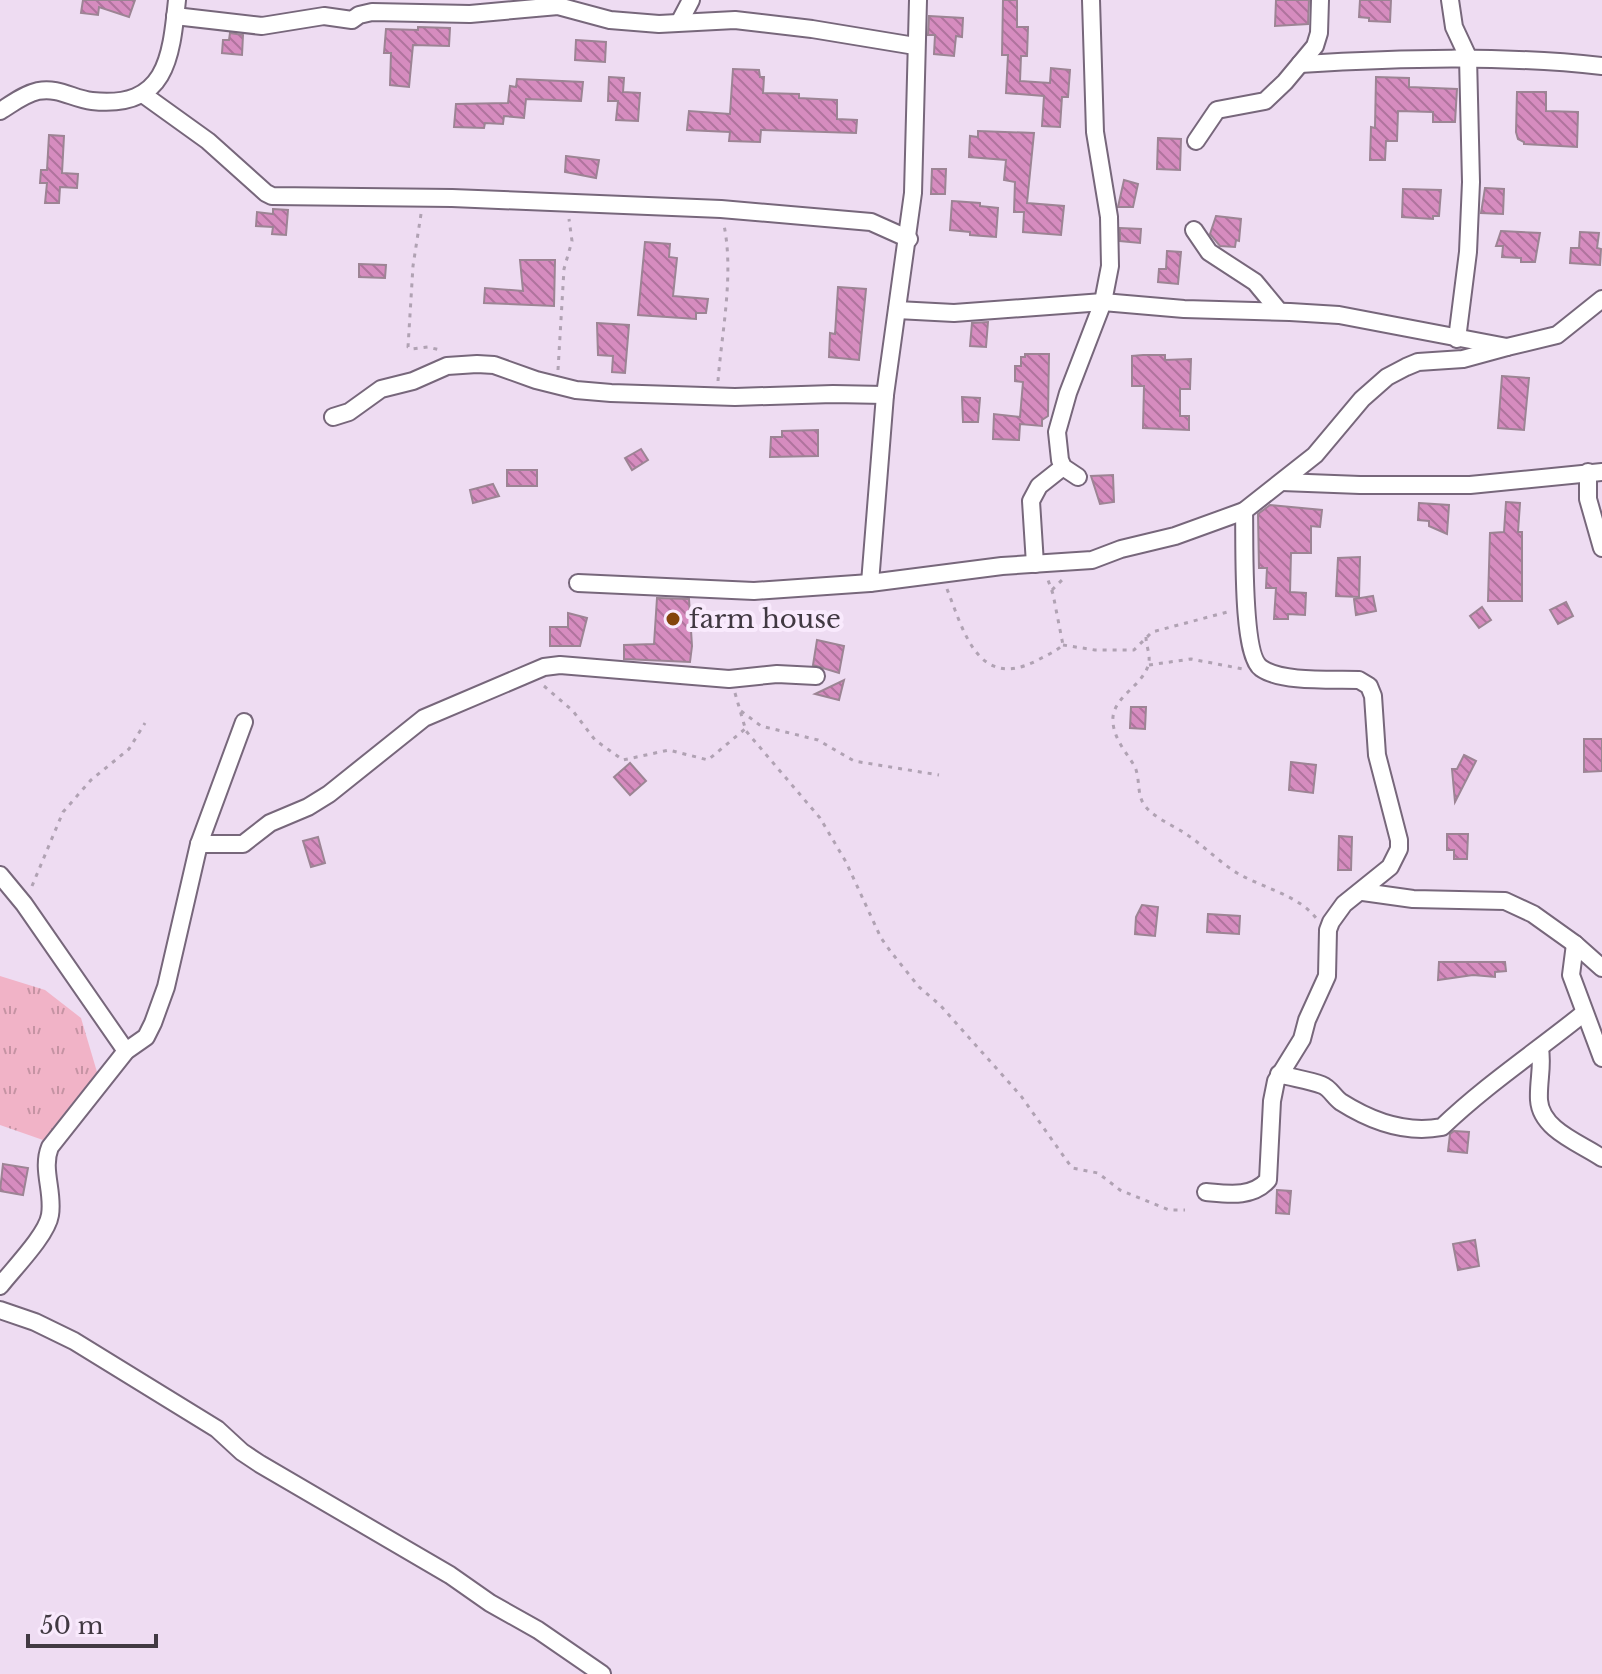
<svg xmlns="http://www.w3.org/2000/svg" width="1602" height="1674" font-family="'Libre Baskerville',serif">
	<defs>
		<pattern id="grass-tufts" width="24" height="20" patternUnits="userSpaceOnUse" patternTransform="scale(2)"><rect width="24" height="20" fill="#f1b3c7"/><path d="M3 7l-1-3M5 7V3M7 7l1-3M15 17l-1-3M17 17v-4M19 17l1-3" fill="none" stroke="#c593a3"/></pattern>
		<pattern id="building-back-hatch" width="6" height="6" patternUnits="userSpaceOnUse" patternTransform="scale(2)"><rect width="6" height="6" fill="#d68cbf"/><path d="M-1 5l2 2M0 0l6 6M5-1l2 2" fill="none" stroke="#af739d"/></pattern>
	</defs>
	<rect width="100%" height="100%" fill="#eedcf2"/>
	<path fill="url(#grass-tufts)" d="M 0,976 L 45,990 L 81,1018 L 97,1072 L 43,1140 L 0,1125 Z"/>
	<g fill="url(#building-back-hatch)" stroke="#9c8494" stroke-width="2">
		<path d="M 83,0 L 135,0 L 129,17 L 99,7 L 98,15 L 81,13 Z"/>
		<path d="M 1003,0 L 1017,0 L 1017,27 L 1028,27 L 1027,56 L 1021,56 L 1020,81 L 1050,83 L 1051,68 L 1070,70 L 1068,97 L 1062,97 L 1060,127 L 1042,126 L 1044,96 L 1006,93 L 1008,55 L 1002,55 Z"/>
		<path d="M 1276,0 L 1309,0 L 1308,24 L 1275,26 Z"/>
		<path d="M 1360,0 L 1391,0 L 1390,22 L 1369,21 L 1369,18 L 1359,17 Z"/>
		<path d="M 929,16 L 963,18 L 962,37 L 956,36 L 954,56 L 934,54 L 935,35 L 928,35 Z"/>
		<path d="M 418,27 L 450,28 L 449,46 L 413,45 L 409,87 L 390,85 L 391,53 L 384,53 L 386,29 L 418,30 Z"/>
		<path d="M 230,33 L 243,35 L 242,55 L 222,53 L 223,40 L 229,40 Z"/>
		<path d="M 576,40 L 606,42 L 605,62 L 575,60 Z"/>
		<path d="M 733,69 L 759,70 L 760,77 L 764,77 L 763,93 L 799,94 L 799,98 L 837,100 L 837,119 L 857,120 L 856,133 L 761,130 L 760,142 L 729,141 L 730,132 L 687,130 L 689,111 L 730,114 Z"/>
		<path d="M 609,77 L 624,78 L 623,92 L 640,93 L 638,121 L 616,120 L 618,101 L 608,101 Z"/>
		<path d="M 1376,77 L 1409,78 L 1409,87 L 1457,89 L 1455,122 L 1433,122 L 1433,112 L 1398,111 L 1397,141 L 1386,141 L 1385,160 L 1370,160 L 1371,127 L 1375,128 Z"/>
		<path d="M 517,79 L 583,82 L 581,101 L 526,99 L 524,118 L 504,116 L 503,124 L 485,123 L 484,128 L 454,127 L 456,104 L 508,103 L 510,86 L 516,87 Z"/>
		<path d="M 1517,92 L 1546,92 L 1546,111 L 1578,112 L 1577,147 L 1524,144 L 1524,142 L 1518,139 L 1516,132 Z"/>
		<path d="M 978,131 L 1034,133 L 1027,203 L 1064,206 L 1061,235 L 1023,232 L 1024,212 L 1014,212 L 1015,182 L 1004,180 L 1006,160 L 969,157 L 970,136 L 978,137 Z"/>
		<path d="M 49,135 L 64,136 L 62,173 L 78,174 L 77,188 L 60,187 L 59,203 L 45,203 L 47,183 L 40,183 L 41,170 L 47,170 Z"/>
		<path d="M 1158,138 L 1181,139 L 1180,170 L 1157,169 Z"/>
		<path d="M 566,156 L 599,160 L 596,178 L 565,172 Z"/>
		<path d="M 932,169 L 946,169 L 945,194 L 931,194 Z"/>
		<path d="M 1124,180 L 1138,184 L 1133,207 L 1118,207 Z"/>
		<path d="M 1485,188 L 1504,189 L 1503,214 L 1481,213 Z"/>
		<path d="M 1403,189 L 1441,190 L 1439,216 L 1433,216 L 1433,219 L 1402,217 Z"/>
		<path d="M 952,201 L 980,203 L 980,206 L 998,208 L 996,237 L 970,235 L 970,232 L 950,230 Z"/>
		<path d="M 273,209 L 288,210 L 286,235 L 272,234 L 273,227 L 256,226 L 257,212 L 273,214 Z"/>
		<path d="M 1216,216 L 1241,219 L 1239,241 L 1236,240 L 1235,247 L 1220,246 L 1210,234 Z"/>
		<path d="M 1120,228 L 1141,229 L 1140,243 L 1120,241 Z"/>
		<path d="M 1501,231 L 1540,233 L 1535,262 L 1521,262 L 1521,258 L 1502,257 L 1503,246 L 1496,246 Z"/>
		<path d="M 1580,232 L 1599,233 L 1597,248 L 1601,249 L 1600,265 L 1570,263 L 1571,248 L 1579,248 Z"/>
		<path d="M 645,242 L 670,244 L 669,257 L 677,258 L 673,296 L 708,299 L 706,313 L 696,313 L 696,319 L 638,315 Z"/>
		<path d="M 1167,251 L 1181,252 L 1178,284 L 1158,282 L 1159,269 L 1166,269 Z"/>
		<path d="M 520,260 L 555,260 L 554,306 L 484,303 L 485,288 L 523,291 Z"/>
		<path d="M 359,264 L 386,265 L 385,278 L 359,277 Z"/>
		<path d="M 838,287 L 866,289 L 859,360 L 829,357 L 830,333 L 835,334 Z"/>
		<path d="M 988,322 L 986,347 L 970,346 L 972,323 Z"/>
		<path d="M 597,323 L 629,325 L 625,373 L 612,372 L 613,356 L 598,355 Z"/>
		<path d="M 1025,354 L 1049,354 L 1048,416 L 1042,420 L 1042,426 L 1020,424 L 1019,440 L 993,439 L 994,414 L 1020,417 L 1023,382 L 1015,381 L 1015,366 L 1021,366 L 1021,357 L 1025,357 Z"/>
		<path d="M 1143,355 L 1165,355 L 1165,360 L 1191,359 L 1190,389 L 1180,389 L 1180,416 L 1189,416 L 1189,430 L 1143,428 L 1144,386 L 1132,386 L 1132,356 Z"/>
		<path d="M 1502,376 L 1529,378 L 1524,430 L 1498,428 Z"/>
		<path d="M 962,397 L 980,398 L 978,422 L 963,422 Z"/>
		<path d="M 818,430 L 818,456 L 770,457 L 771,437 L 782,437 L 782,431 Z"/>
		<path d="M 641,449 L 648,460 L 632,470 L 625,458 Z"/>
		<rect x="507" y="470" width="30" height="16"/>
		<path d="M 1113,475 L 1114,502 L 1100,504 L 1091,476 Z"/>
		<path d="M 493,484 L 499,496 L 473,503 L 470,490 Z"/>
		<path d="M 1506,502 L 1520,503 L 1518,532 L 1522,532 L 1522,601 L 1488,601 L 1490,533 L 1504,532 Z"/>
		<path d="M 1419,503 L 1449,505 L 1447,534 L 1429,526 L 1429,521 L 1418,520 Z"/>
		<path d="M 1270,505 L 1322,510 L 1320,527 L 1311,526 L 1311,553 L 1291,553 L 1290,592 L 1306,593 L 1305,615 L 1288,614 L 1288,619 L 1274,619 L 1276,588 L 1266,588 L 1267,568 L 1259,568 L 1258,514 Z"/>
		<path d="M 1360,557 L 1359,597 L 1336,596 L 1338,558 Z"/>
		<path d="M 1373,596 L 1376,611 L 1356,615 L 1354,599 Z"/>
		<path d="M 657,598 L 689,599 L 692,646 L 690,662 L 624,659 L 624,645 L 654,644 Z"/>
		<path d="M 1566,602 L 1573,616 L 1558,624 L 1550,610 Z"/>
		<path d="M 1482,607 L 1491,620 L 1479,628 L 1470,616 Z"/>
		<path d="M 568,613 L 587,618 L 580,646 L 550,646 L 550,627 L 568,627 Z"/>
		<path d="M 817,640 L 844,646 L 839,673 L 813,665 Z"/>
		<path d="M 844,680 L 839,700 L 815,694 Z"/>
		<path d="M 1131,707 L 1146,707 L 1145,729 L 1130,728 Z"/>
		<path d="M 1584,739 L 1602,739 L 1602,771 L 1584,772 Z"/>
		<path d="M 1464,755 L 1476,761 L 1455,802 L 1452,769 L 1457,769 Z"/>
		<path d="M 1291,762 L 1316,765 L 1313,793 L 1289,790 Z"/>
		<path d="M 630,763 L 646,781 L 630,795 L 614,777 Z"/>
		<path d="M 1447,834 L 1468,834 L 1467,859 L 1454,859 L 1454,850 L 1447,850 Z"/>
		<path d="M 1339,836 L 1352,837 L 1351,870 L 1338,870 Z"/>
		<path d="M 318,837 L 325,863 L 311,867 L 303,841 Z"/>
		<path d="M 1142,905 L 1158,907 L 1155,936 L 1135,934 L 1136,917 Z"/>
		<path d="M 1208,914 L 1240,916 L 1239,934 L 1207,932 Z"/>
		<path d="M 1439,962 L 1505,962 L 1506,971 L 1495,972 L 1495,977 L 1473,975 L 1438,980 Z"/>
		<path d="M 1454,1131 L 1469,1132 L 1467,1153 L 1448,1151 L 1450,1134 Z"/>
		<path d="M 3,1164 L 28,1168 L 23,1195 L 0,1191 Z"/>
		<path d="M 1277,1190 L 1291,1191 L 1289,1214 L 1276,1213 Z"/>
		<path d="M 1475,1240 L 1479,1266 L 1458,1270 L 1453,1244 Z"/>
	</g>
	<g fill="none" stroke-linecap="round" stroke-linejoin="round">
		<g stroke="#77677b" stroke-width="20">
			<g id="street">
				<path d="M 1450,0 L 1454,27 L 1468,57 L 1471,182 L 1468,252 L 1457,339"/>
				<path d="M 175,16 L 262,26 L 324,16 L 352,20 L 359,15 L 372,12 L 470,14 L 558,6 L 610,20 L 659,24 L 735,20 L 812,29 L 915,46"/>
				<path d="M 680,21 L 691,0"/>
				<path d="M 1300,64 C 1401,58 1502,55 1602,66"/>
				<path d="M 144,95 L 208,141 L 266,193 L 272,196 L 452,198 L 721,209 L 871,222 L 909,239"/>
				<path d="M 0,111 C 12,104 24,94 38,91 C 59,87 73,99 92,101 C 166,109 171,59 177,0"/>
				<path d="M 1196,141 L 1217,110 L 1265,101 L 1285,82 L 1315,46 L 1319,33 L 1320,0"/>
				<path d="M 1194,230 L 1209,252 L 1255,282 L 1279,311"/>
				<path d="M 897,310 L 954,313 L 1103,302 L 1184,309 L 1290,312 L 1339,315 L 1507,347 L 1557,335 L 1602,299"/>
				<path d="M 333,417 L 349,412 L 381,389 L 413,381 L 447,366 L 477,364 L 494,365 L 536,380 L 576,390 L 611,393 L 735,397 L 833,394 L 885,395"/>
				<path d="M 1588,472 L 1588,499 L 1602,548"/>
				<path d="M 1078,477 L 1063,467 L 1060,460 L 1057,432 L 1068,393 L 1103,302 L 1110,266 L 1109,217 L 1095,132 L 1091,0"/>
				<path d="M 1282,482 L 1360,485 L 1470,485 L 1602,472"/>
				<path d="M 1035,564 L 1031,501 L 1039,486 L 1063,467"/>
				<path d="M 578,583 L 754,591 L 870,583 L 1002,566 L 1092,560 L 1121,549 L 1175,536 L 1244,511 L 1315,455 L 1362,399 L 1387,377 L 1406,367 L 1418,362 L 1463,359 L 1507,347"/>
				<path d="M 870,583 L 885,395 L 913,193 L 918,0"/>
				<path d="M 199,844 L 243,844 L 270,823 L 308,807 L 329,794 L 424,718 L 544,667 L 560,665 L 729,679 L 777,674 L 816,676"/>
				<path d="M 0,875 L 24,904 L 126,1051"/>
				<path d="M 1363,892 L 1413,899 L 1505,901 L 1533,914 L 1575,944 L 1602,968"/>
				<path d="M 1575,944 L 1571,975 L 1602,1058"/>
				<path d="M 1540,1049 C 1543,1066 1538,1082 1539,1100 C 1541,1130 1580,1143 1602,1158"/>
				<path d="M 1279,1074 C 1293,1078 1309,1080 1322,1085 C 1330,1088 1334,1097 1341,1102 C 1371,1121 1406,1134 1442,1127 C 1487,1084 1537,1051 1584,1013"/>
				<path d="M 1206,1192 C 1228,1194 1252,1198 1268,1180 L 1272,1101 L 1276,1081 L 1302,1039 L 1307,1020 L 1327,976 L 1328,930 L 1331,922 L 1344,904 L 1390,867 L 1399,849 L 1399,840 L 1377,755 L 1373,696 L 1369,686 L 1359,680 C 1334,679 1282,683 1261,668 C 1241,654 1245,539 1244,511"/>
				<path d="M 0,1286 C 13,1269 47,1235 50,1215 C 54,1192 41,1169 50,1147 L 126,1051 L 146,1037 L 153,1023 L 166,987 L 199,844 L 244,722"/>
				<path d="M 0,1310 L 35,1322 L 74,1341 L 217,1429 L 242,1452 L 260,1464 L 450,1575 L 490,1603 L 538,1630 L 602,1674"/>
			</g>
		</g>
		<g stroke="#b0a2b3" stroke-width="3" stroke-dasharray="4 6" stroke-linecap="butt">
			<path d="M 421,214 L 413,266 L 408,347 L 411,349 L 428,347 L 440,350"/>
			<path d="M 558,370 L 564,269 L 572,241 L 569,219"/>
			<path d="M 718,381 C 722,330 734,275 724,225"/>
			<path d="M 947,589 C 964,632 978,690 1036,661 C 1045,656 1055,652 1063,645 L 1053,594 L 1048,580"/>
			<path d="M 1052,590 L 1063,579"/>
			<path d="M 1146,637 C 1146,645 1150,654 1149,661 C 1146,686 1110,696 1113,723 C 1115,741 1127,753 1135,767 C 1140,779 1137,792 1143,803 C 1151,816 1170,824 1183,832 C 1202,844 1218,861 1237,873 C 1263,888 1298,895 1316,918"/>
			<path d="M 1063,645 L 1095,650 L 1134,650 L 1152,632 L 1231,611"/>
			<path d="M 1149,665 L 1191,659 L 1243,669"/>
			<path d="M 544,686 L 573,711 L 595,740 L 623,760 L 669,750 L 708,760 L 745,729"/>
			<path d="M 735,693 L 746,731 L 820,818 L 846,862 L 881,938 L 891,952 L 919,987 L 940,1005 L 1021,1096 L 1072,1168 L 1098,1173 L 1120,1190 L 1169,1210 L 1185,1210"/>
			<path d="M 741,711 L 761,726 L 818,740 L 854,761 L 939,775"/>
			<path d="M 32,886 L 63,812 L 91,780 L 129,749 L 145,723"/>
		</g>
		<use href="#street" stroke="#fff" stroke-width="16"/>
	</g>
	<circle fill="#84440c" stroke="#f9eafd" stroke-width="3" cx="673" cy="619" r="8"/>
	<g text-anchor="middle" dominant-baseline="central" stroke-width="8" stroke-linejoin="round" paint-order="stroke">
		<g font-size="26" fill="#413942" stroke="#f9eafd" text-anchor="start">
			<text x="689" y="619">farm house</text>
		</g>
	</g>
	<path d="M28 1634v12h128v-12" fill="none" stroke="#413942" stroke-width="4"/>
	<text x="40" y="1634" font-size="24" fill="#413942" stroke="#f9eafd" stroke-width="6" paint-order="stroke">50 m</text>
</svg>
